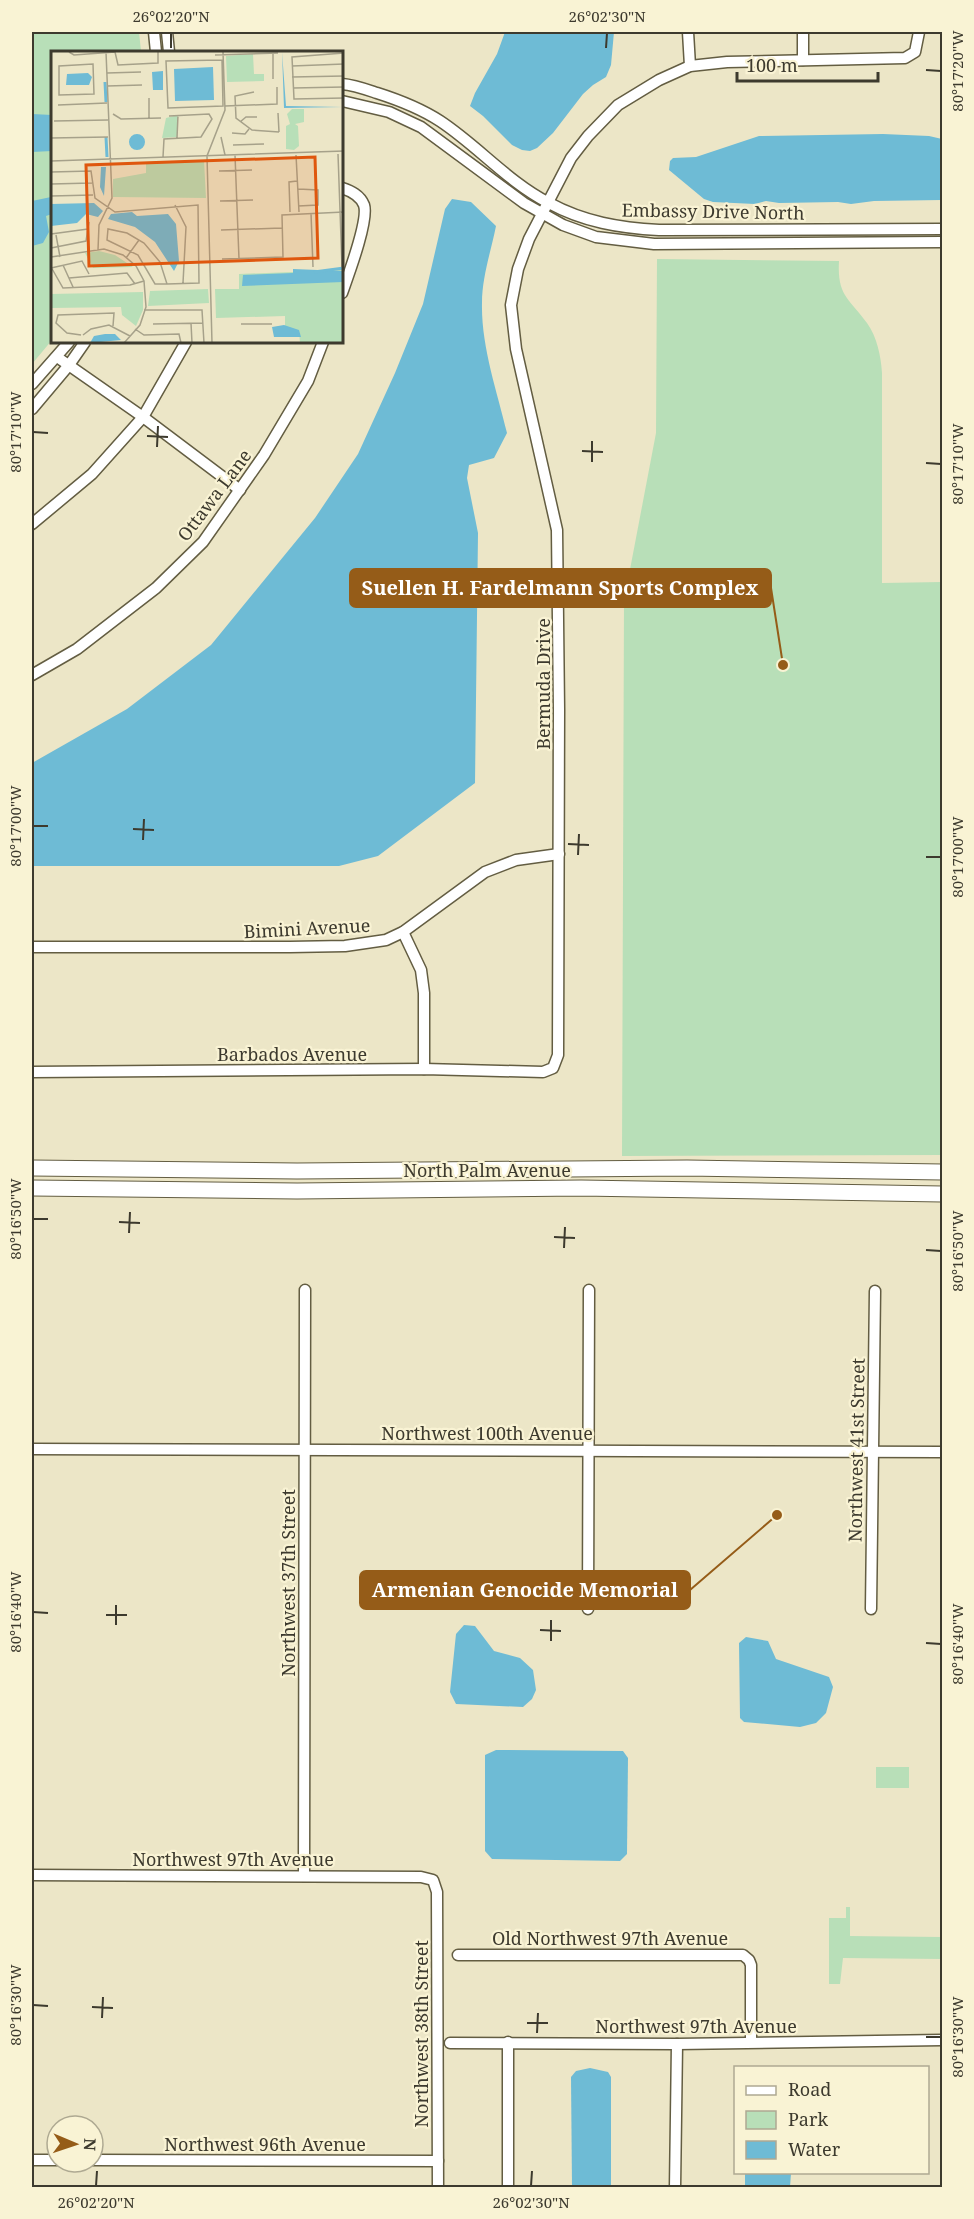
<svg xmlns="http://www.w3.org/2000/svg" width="974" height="2219" font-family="'Noto Serif',serif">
	<rect width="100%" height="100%" fill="#ece6c7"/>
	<g fill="#b8dfb8">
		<path d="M 32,32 L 139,32 L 141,51 L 141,52 L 52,52 L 52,340 L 32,364 Z"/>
		<path d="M 657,259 L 839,261 C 837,296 849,298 867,323 C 877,337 881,356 882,373 L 882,583 L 942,582 L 942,1155 L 622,1156 L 624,601 L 656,433 Z"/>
		<rect x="876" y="1767" width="33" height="21"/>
		<path d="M 846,1907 L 850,1907 L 850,1936 L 942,1937 L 942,1959 L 843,1958 L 840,1984 L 829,1984 L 829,1918 L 846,1918 Z"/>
	</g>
	<g fill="#6ebbd5">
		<path d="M 505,32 L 614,32 L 611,65 L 606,77 L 593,85 L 583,94 L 553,133 L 537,148 L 530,151 L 522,150 L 512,145 L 483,116 L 470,106 L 475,93 L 497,54 Z"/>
		<path d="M 32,114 L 52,115 L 52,151 L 32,152 Z"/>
		<path d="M 883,134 L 929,136 L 942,139 L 942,200 L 874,201 L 851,204 L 838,202 L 779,203 L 766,201 L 755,204 L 713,202 L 704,199 L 669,170 L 670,161 L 673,158 L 696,157 L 759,136 Z"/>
		<path d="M 51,197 L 52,214 L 46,216 L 49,232 L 43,243 L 32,246 L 32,201 Z"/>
		<path d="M 452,199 L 471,202 L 496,226 C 491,251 482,277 482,303 C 481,346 497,391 507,433 L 494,458 L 469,465 L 467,478 L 478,533 L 475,783 L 378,856 L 339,866 L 32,866 L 32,763 L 127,709 L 211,645 L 315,518 L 358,454 L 395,373 L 423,304 L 445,209 Z"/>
		<path d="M 464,1625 L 475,1626 L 494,1651 L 520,1658 L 533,1670 L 536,1690 L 532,1699 L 523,1707 L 456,1704 L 450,1692 L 456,1634 Z"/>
		<path d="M 746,1637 L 768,1641 L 776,1659 L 829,1677 L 833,1687 L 826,1713 L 816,1723 L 800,1727 L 744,1722 L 740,1718 L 739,1643 Z"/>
		<path d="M 496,1750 L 623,1751 L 628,1758 L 627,1854 L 620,1861 L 492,1859 L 485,1851 L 485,1755 Z"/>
		<path d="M 590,2068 L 608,2072 L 611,2077 L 611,2187 L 572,2187 L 571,2077 L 576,2071 Z"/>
		<path d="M 745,2173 L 791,2173 L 790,2187 L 745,2187 Z"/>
	</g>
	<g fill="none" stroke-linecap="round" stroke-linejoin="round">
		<g stroke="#635d42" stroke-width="13">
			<g id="minor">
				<path d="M 154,32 L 156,52"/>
				<path d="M 167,32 L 169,52"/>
				<path d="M 688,32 L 690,66"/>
				<path d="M 803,32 L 803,60"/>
				<path d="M 342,84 C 354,85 365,89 377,93 C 399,100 420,108 440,121 C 478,146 508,182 549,203 C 584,222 620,228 659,230 L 942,229"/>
				<path d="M 342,101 L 389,112 L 421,127 L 524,203 L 563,225 L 596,237 L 654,244 L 942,242"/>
				<path d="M 342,188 C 351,191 360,195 364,205 C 369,220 348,276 342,293"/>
				<path d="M 57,357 L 143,417 L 240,490"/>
				<path d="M 32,384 L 69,342"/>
				<path d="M 32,409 L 69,365 L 85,342"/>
				<path d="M 32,524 L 92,474 L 143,417 L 186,342"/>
				<path d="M 32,675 L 77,649 L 156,588 L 203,542 L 264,455 L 308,381 L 323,342"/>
				<path d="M 403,932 L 421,970 L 424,993 L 424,1069"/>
				<path d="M 32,947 L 290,947 L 345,946 L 386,940 L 403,932 L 485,872 L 516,860 L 559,854"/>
				<path d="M 32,1072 L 424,1069 L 543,1072 L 553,1068 L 558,1055 L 559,710 L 557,530 L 516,349 L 511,305 L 518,269 L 529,239 L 571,158 L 588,136 L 618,105 L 659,80 L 690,66 L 727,62 L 905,58 L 915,52 L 919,32"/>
				<path d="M 32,1449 L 942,1452"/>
				<path d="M 588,1609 L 589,1290"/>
				<path d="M 871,1609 L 875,1291"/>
				<path d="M 32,1875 L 421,1877 L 433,1880 L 437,1892 L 438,2188"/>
				<path d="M 304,1875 L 305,1290"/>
				<path d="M 458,1955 L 743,1955 L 749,1960 L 751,1965 L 751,2042"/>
				<path d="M 450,2043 L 677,2044 L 942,2040"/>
				<path d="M 32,2160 L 57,2160"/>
				<path d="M 93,2160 L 438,2161"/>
				<path d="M 508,2188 L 508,2042"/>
				<path d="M 675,2188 L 677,2044"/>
			</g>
		</g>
		<g stroke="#635d42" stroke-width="17">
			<g id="secondary">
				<path d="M 32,1168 L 297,1171 L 687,1168 L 942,1172"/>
				<path d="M 32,1188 L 297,1191 L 581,1188 L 942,1194"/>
			</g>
		</g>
		<use href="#minor" stroke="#fff" stroke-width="10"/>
		<use href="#secondary" stroke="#fff" stroke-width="15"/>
	</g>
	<path fill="none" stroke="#3d3a2e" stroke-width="2" d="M 171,48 L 171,33M 606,48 L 607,33M 926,70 L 941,71M 33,432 L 48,433M 147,436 L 168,437M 157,447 L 158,426M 582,451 L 603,452M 592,462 L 592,441M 926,463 L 941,464M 33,826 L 48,826M 133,829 L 154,830M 143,840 L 144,819M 568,844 L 589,845M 578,855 L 579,834M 926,857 L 941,857M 33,1219 L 48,1219M 119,1222 L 140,1223M 129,1233 L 130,1212M 554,1237 L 575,1238M 564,1248 L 565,1227M 926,1250 L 941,1251M 33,1612 L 48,1613M 106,1615 L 127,1615M 116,1625 L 116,1605M 540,1630 L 561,1631M 551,1641 L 551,1620M 926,1643 L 941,1644M 33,2005 L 48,2006M 92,2007 L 113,2008M 102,2018 L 103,1997M 527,2023 L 548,2023M 537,2033 L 538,2013M 926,2037 L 941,2037M 96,2186 L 97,2171M 531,2186 L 532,2171"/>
	<g text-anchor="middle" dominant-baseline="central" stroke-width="4.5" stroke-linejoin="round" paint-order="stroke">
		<g font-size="18" fill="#3d3a2e" stroke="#f9f3d4">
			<text transform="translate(713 211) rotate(1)">Embassy Drive North</text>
			<text transform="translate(214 495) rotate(-53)">Ottawa Lane</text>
			<text transform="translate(543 684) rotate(-90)">Bermuda Drive</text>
			<text transform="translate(307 928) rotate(-3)">Bimini Avenue</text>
			<text x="292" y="1054">Barbados Avenue</text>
			<text x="487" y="1170">North Palm Avenue</text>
			<text x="487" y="1433">Northwest 100th Avenue</text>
			<text transform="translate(856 1450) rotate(-89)">Northwest 41st Street</text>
			<text transform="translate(288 1583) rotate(-90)">Northwest 37th Street</text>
			<text x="233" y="1859">Northwest 97th Avenue</text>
			<text x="610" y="1938">Old Northwest 97th Avenue</text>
			<text x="696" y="2026">Northwest 97th Avenue</text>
			<text transform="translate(421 2034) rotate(-90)">Northwest 38th Street</text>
			<text x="265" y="2144">Northwest 96th Avenue</text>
		</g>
	</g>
	<g transform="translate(51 51)">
		<rect width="292" height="292" fill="#ece6c7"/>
		<path d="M 202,3 L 203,23 L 213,23 L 213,30 L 176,31 L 175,5 ZM 241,58 L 253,58 L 253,71 L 244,73 L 247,75 L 248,95 L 243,99 L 235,98 L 235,75 L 239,73 L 236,63 ZM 127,64 L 126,86 L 111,87 L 115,67 ZM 153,109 L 155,147 L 62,146 L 62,128 L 95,122 L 95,111 ZM 48,200 L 64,204 L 82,216 L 42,217 L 34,202 ZM 292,219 L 292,292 L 249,292 L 248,280 L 234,280 L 234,265 L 165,267 L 164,238 L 188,238 L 188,223 ZM 157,238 L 158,252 L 97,255 L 99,240 ZM 92,241 L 92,259 L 85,275 L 71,264 L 70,256 L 0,257 L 0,243 Z" fill="#b8dfb8"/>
		<path d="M 231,1 L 235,55 L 292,56 L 233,57 ZM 162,16 L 163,49 L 124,50 L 123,18 ZM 112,20 L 112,39 L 102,39 L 101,21 ZM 37,22 L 41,26 L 38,34 L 15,34 L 16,23 ZM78 91a8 8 0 1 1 16 0a8 8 0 1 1-16 0ZM 50,116 L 55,116 L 53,145 L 49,136 ZM 43,152 L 52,160 L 47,166 L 35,163 L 26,172 L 0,175 L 0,153 ZM 81,161 L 86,165 L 117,163 L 125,173 L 128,210 L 123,220 L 104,191 L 84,176 L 57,168 L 60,163 ZM 242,218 L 292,220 L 292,231 L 191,235 L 192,224 L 242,222 ZM 233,274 L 248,279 L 250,286 L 223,286 L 221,276 ZM 54,283 L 64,283 L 70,289 L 39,292 L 43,285 Z" fill="#6ebbd5"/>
		<path fill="none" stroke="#6ebbd5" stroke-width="3" d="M 54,31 L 55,51M 55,86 L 56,106M 263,221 L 293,217"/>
		<path fill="none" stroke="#a6a18a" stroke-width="1.5" d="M 18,1 L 23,4 L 64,1M 64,1 L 67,14 L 107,12 L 107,1M 222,2 L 222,28M 293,2 L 241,6 L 243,48 L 293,47M 164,4 L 227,2M 171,9 L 172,55 L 117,57 L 115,10 ZM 42,13 L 43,43 L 8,44 L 8,15 ZM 241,15 L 293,13M 56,22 L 90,21M 241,26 L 293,25M 56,35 L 91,34M 242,37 L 293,36M 203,41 L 184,45 L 185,67 L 201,79 L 228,81M 98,47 L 98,67M 7,54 L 56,52M 174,55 L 226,53 L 226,36M 227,62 L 228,81M 62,63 L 70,68 L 110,67M 3,70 L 57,69M 189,71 L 195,66 L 206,66M 181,82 L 194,83 L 198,78M 170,86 L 174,104M 0,87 L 57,86M 126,87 L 127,64M 182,94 L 213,93M 287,103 L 291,216M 184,104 L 188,208M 245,104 L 248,161M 112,106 L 113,88 L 150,86 L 161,68 L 158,63 L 118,65M 0,110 L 293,100M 168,120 L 201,119M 0,121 L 40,120 L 44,147 L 64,161 L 147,154 L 148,232 L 116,233 L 104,233 L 87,204 L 56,189 L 57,178 L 76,182 L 93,192 L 109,211 L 116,233M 0,133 L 41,132M 247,138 L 267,139 L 267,154 L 247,155M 0,145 L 42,144M 169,150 L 202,149M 124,154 L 135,176 L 132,232M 239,161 L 238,131 L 246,130M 260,162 L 262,216M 170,179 L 231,177M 0,183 L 37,178M 5,184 L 9,206M 0,197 L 35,190 L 38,171M 47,199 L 48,174 L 61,147 L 55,1M 0,206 L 53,198 L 72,204 L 85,215 L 93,230 L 95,256 L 89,274 L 73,292M 75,207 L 88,189M 171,208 L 232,206 L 231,164 L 293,161M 12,214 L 22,236M 0,216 L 12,237 L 79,234 L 93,230M 0,217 L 31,210 L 38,223M 18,227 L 76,222 L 84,233M 93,259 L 151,259 L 153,292M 140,272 L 141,292M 102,273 L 152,272M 190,273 L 221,273M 84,278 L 93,284 L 128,283 L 130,292M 30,284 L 16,282 L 5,272 L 7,264 L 63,262 L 62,275M 32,284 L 40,278 L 58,274 L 79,285M 161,292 L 156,105 L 174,59 L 172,1"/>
		<path fill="#df570e" fill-opacity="0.15" stroke="#df570e" stroke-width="3" d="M 264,106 L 267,207 L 38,215 L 35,114 Z"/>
		<rect width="292" height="292" fill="none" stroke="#3d3a2e" stroke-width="3"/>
	</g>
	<path fill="none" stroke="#955c18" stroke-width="2" d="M783 665L771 588M777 1515L690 1590"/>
	<g fill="#955c18" stroke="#f9f3d4" stroke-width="2">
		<circle cx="783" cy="665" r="6"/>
		<circle cx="777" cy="1515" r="6"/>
	</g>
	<g fill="#955c18" stroke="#955c18" stroke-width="2">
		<rect x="350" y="569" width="421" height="38" rx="6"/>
		<rect x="360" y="1571" width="330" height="38" rx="6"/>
	</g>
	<g font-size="20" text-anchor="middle" font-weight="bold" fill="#fff">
		<text x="560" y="595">Suellen H. Fardelmann Sports Complex</text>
		<text x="525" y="1597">Armenian Genocide Memorial</text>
	</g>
	<rect width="974" height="2219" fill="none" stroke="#f9f3d4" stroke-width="66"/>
	<rect x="734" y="2066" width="195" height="108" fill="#f9f3d4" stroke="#aea992" stroke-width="1.5"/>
	<rect x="746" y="2086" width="30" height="9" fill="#ffffff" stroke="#aea992" stroke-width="1.5"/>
	<text x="788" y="2096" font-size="18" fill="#3d3a2e">Road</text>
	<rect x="746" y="2111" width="30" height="18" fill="#b8dfb8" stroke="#aea992" stroke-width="1.5"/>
	<text x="788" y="2126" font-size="18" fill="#3d3a2e">Park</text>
	<rect x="746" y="2141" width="30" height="18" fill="#6ebbd5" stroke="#aea992" stroke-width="1.5"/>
	<text x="788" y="2156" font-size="18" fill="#3d3a2e">Water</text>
	<g transform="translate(75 2144) rotate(92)"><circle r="28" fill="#f9f3d4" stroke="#aea992" stroke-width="1.5"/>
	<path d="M0-4.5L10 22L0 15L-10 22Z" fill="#955c18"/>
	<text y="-9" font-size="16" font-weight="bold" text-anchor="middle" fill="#3d3a2e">N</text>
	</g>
	<path d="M737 72v9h141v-9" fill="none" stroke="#3d3a2e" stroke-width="3"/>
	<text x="746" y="72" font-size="18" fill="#3d3a2e" stroke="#f9f3d4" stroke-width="4.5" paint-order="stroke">100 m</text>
	<rect x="33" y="33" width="908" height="2153" fill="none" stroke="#3d3a2e" stroke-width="2"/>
	<g font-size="15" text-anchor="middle" fill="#3d3a2e">
		<text x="171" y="22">26°02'20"N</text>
		<text x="607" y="22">26°02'30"N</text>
		<text transform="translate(958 71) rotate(-90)" y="5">80°17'20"W</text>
		<text transform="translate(16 432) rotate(-90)" y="5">80°17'10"W</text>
		<text transform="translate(958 464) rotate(-90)" y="5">80°17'10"W</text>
		<text transform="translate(16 826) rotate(-90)" y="5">80°17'00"W</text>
		<text transform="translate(958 857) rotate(-90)" y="5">80°17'00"W</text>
		<text transform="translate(16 1219) rotate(-90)" y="5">80°16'50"W</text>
		<text transform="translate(958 1251) rotate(-90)" y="5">80°16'50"W</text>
		<text transform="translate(16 1612) rotate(-90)" y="5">80°16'40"W</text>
		<text transform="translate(958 1644) rotate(-90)" y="5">80°16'40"W</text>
		<text transform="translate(16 2005) rotate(-90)" y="5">80°16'30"W</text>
		<text transform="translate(958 2037) rotate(-90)" y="5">80°16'30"W</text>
		<text x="96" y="2208">26°02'20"N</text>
		<text x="531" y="2208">26°02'30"N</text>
	</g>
</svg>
